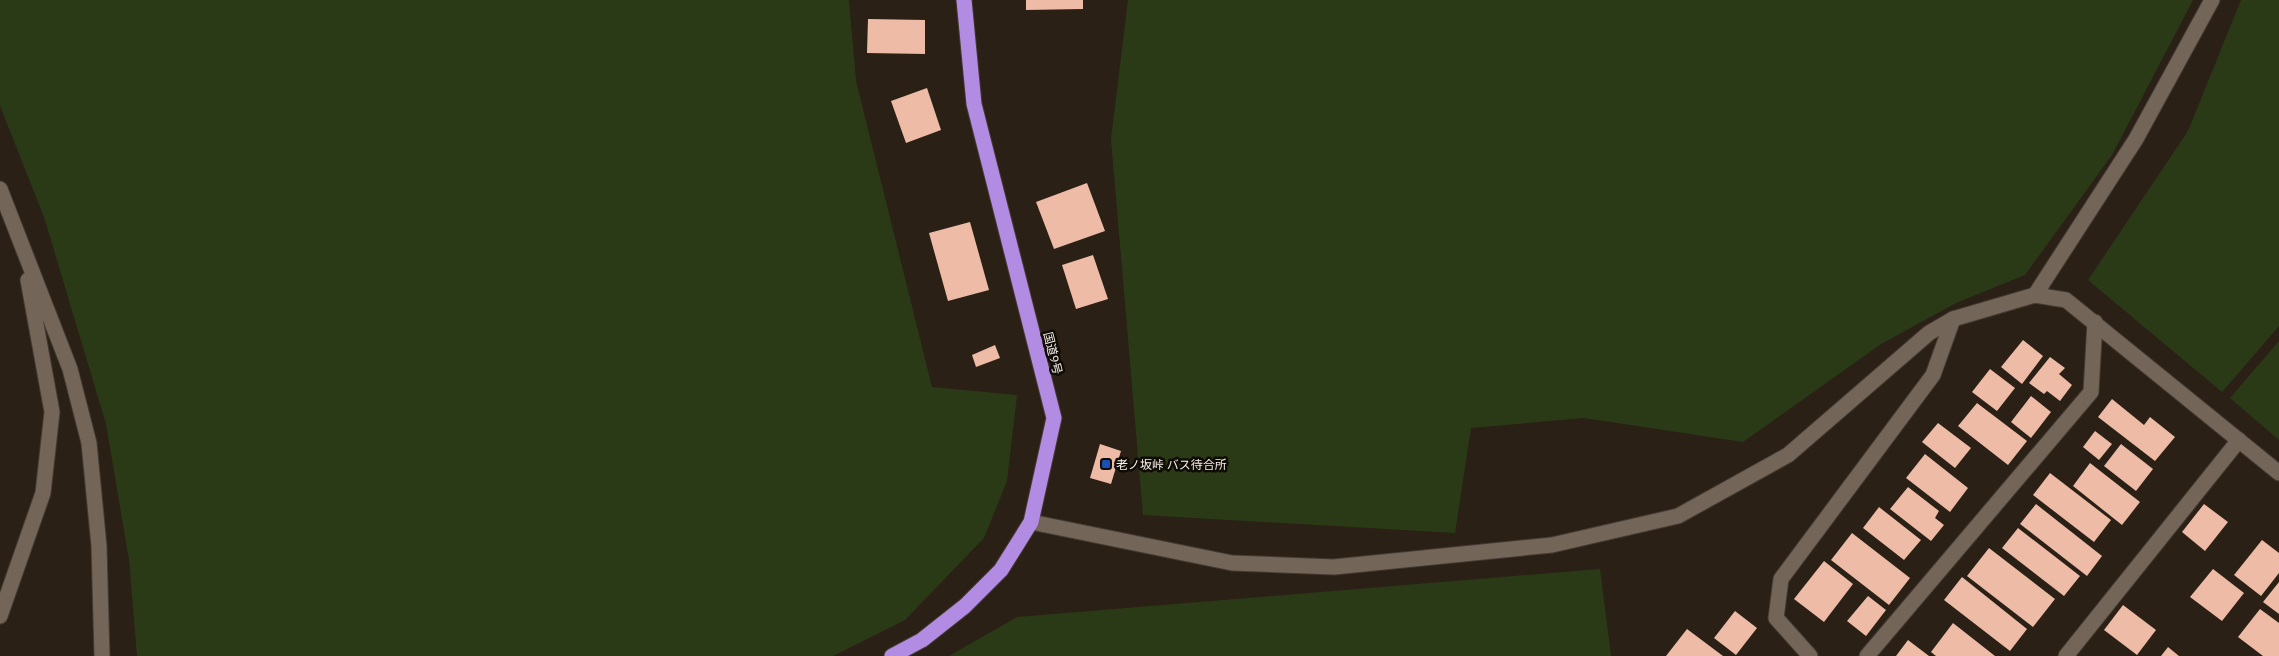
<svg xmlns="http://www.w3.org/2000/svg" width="2279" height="656" font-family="'IBM Plex Sans','Noto Sans JP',sans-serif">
	<rect width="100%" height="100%" fill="#2b2015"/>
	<g fill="#2a3a16">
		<path d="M 0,0 L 849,0 L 856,81 L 932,387 L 1017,395 L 1007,481 L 984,538 L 905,620 L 833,656 L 137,656 L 129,560 L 106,424 L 44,217 L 0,106 Z"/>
		<path d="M 1128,0 L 2193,0 L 2112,155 L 2025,275 L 1956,303 L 1881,344 L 1743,442 L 1584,418 L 1471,428 L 1455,533 L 1143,515 L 1111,139 Z"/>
		<path d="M 2241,0 L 2279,0 L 2279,326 L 2222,392 L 2088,280 L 2188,131 Z"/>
		<path d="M 2279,341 L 2279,440 L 2230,398 Z"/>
		<path d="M 1600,569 L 1611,656 L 949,656 L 1017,617 Z"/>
	</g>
	<g fill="#edbba6">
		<path d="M 1026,0 L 1083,0 L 1083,9 L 1026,10 Z"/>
		<path d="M 868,19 L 925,20 L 925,54 L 867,53 Z"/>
		<path d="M 927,88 L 941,130 L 906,143 L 891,101 Z"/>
		<path d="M 1087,183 L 1105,231 L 1054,249 L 1036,202 Z"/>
		<path d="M 970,222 L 989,290 L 948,301 L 929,233 Z"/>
		<path d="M 1093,255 L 1108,299 L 1076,309 L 1062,265 Z"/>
		<path d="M 2023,340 L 2043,356 L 2022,384 L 2001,367 Z"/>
		<path d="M 995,345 L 1000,358 L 976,367 L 972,355 Z"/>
		<path d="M 2050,357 L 2065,368 L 2059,374 L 2072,385 L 2060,401 L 2047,391 L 2044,394 L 2029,383 Z"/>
		<path d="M 1990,369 L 2015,388 L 1997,411 L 1972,392 Z"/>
		<path d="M 2031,396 L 2051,412 L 2031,438 L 2011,422 Z"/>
		<path d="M 2112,399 L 2144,425 L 2150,417 L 2175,437 L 2155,461 L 2098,417 Z"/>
		<path d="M 1977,403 L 2027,441 L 2008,465 L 1958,426 Z"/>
		<path d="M 1938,423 L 1971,448 L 1955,468 L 1922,442 Z"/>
		<path d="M 2095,431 L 2112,444 L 2099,460 L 2083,447 Z"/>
		<path d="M 1100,444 L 1121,451 L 1111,484 L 1090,478 Z"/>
		<path d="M 2121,444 L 2153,469 L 2136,491 L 2104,466 Z"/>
		<path d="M 1925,454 L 1968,488 L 1950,512 L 1906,478 Z"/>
		<path d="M 2090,463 L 2140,502 L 2122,525 L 2073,486 Z"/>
		<path d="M 2050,473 L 2111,520 L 2094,542 L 2033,495 Z"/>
		<path d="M 1908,487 L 1939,511 L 1935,518 L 1944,525 L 1931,541 L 1890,509 Z"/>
		<path d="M 2036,504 L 2102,556 L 2087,576 L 2020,524 Z"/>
		<path d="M 2204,504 L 2228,522 L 2205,551 L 2182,532 Z"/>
		<path d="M 1879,507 L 1921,540 L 1904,560 L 1863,528 Z"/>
		<path d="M 2018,528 L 2080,576 L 2064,596 L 2002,548 Z"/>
		<path d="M 1852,533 L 1910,578 L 1889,605 L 1831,560 Z"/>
		<path d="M 2262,540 L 2279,553 L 2279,573 L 2261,596 L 2234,575 Z"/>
		<path d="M 1989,548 L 2055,599 L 2033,627 L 1967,576 Z"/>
		<path d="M 1824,561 L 1853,584 L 1824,622 L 1794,599 Z"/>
		<path d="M 2213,569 L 2244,593 L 2222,621 L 2190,597 Z"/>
		<path d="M 1962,577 L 2027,629 L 2010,651 L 1944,600 Z"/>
		<path d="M 2279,582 L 2279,614 L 2263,602 Z"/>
		<path d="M 1868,596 L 1886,610 L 1866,636 L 1847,621 Z"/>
		<path d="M 2123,605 L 2156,630 L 2137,655 L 2104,630 Z"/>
		<path d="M 2260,609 L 2279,623 L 2279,656 L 2263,656 L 2238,637 Z"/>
		<path d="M 1735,611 L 1757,628 L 1736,655 L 1714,638 Z"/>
		<path d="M 1953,623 L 1995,656 L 1936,656 L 1931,652 Z"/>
		<path d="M 1687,629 L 1723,656 L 1666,656 Z"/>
		<path d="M 1908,640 L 1929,656 L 1896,656 Z"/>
		<path d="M 2168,647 L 2179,656 L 2161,656 Z"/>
	</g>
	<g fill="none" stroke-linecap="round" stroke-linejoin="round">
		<g stroke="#453b34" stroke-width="17">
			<g id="minor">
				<path d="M 0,189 L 70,369 L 89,443 L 99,546 L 102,656"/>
				<path d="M 2035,295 L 2136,139 L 2212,0"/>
				<path d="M 1031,522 L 1232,563 L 1334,567 L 1552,545 L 1678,516 L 1788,455 L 1929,333 L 1953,319 L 2035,295 L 2066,300 L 2279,473"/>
				<path d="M 0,616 L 43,493 L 52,412 L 28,280"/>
				<path d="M 1810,656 L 1776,618 L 1781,579 L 1933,375 L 1953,319"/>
				<path d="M 1867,656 L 2091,392 L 2095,322"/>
				<path d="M 2066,656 L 2239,440"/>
			</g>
		</g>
		<g stroke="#453b34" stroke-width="17">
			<path id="highway" d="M 892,656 L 922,640 L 965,606 L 1001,570 L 1031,522 L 1054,418 L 974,104 L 964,0"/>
		</g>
		<use href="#minor" stroke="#736659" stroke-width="15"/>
		<use href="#highway" stroke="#b28ce2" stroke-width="15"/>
	</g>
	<rect fill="#1a4fb4" stroke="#0f0b06" stroke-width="2" x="1101" y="459" width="10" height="10" rx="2.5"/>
	<g text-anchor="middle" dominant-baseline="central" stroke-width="5" stroke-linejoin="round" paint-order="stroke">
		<g font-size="12" fill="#f5eee6" stroke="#0f0b06">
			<text transform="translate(1053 353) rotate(76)">国道9号</text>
		</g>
		<g font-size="12" fill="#f5eee6" stroke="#0f0b06" text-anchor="start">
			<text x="1116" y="464">老ノ坂峠 バス待合所</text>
		</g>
	</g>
</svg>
